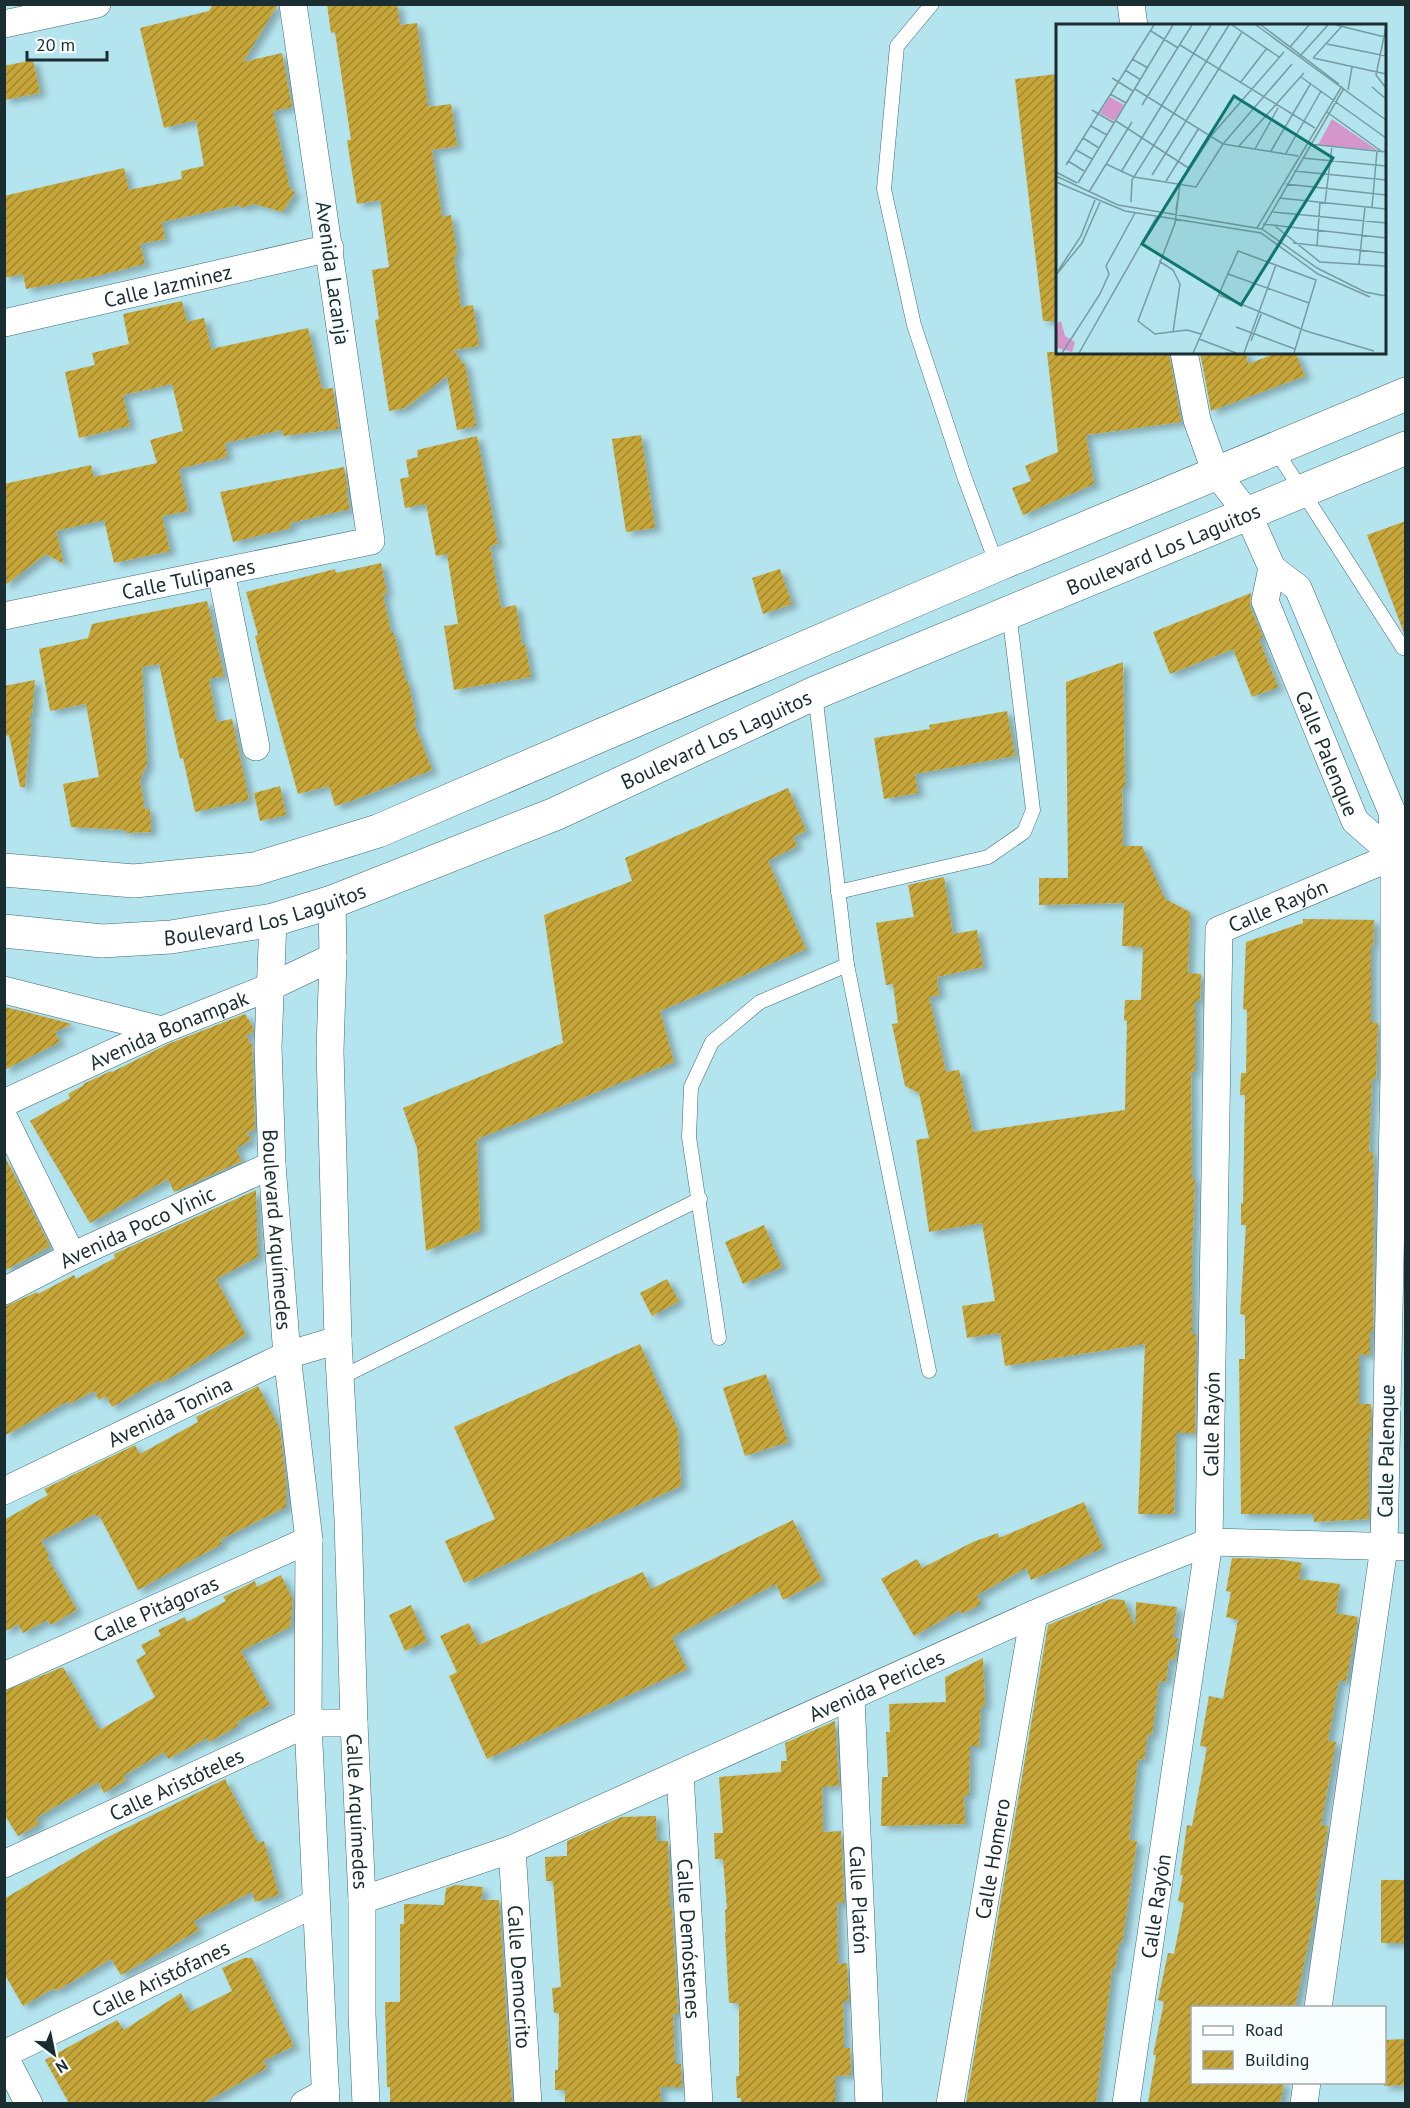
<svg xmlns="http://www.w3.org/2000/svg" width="1410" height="2108" font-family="'PT Sans',sans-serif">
	<defs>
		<pattern id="building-hatch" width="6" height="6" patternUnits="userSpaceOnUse" patternTransform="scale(1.5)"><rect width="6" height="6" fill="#c6a638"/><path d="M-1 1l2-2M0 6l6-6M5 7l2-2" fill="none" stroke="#a08830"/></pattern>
		<filter id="shadow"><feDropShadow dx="6" dy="4" stdDeviation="3" flood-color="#0004"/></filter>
	</defs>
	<rect width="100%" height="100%" fill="#b4e4ee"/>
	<g fill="url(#building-hatch)" filter="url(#shadow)">
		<path d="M 213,4 L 278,4 L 243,62 L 282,53 L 292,107 L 273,111 L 290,189 L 295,192 L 283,212 L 254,204 L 240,208 L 239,205 L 162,222 L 165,239 L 140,244 L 145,264 L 97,276 L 26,289 L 23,274 L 4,278 L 4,196 L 124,168 L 129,190 L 182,179 L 181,171 L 204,166 L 196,120 L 164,128 L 140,28 L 209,11 Z"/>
		<path d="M 327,4 L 397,4 L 400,25 L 417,23 L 428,107 L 451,104 L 457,146 L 432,150 L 442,217 L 451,215 L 457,254 L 454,255 L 461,307 L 473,305 L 479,346 L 454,350 L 463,364 L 465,364 L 476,426 L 457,430 L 447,376 L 405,408 L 389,411 L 375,320 L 379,319 L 372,270 L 389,267 L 380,200 L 357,204 L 347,140 L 351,140 L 335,32 L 331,33 Z"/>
		<path d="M 33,60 L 40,93 L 4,100 L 4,66 Z"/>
		<path d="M 1058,74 L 1058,321 L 1043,321 L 1015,79 Z"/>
		<path d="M 182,301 L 187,322 L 204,318 L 211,349 L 308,328 L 322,389 L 333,388 L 339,429 L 283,436 L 282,430 L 225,443 L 227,457 L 179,469 L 188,511 L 162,516 L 170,551 L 114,563 L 104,520 L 56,531 L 64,564 L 46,554 L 4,586 L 4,484 L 91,465 L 94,477 L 157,463 L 150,440 L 183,431 L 172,384 L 123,395 L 130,426 L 79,438 L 65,372 L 95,365 L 92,353 L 129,344 L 123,314 Z"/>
		<path d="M 1047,352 L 1169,352 L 1181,422 L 1086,435 L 1094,484 L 1023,515 L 1012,488 L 1031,481 L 1025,466 L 1058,452 Z"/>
		<path d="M 1200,352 L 1246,352 L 1248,364 L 1279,352 L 1295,352 L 1305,376 L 1211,411 Z"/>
		<path d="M 641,435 L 655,528 L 626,532 L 612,439 Z"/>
		<path d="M 477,436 L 498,544 L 490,546 L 501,608 L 516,605 L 522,645 L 525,644 L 531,677 L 454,690 L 444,626 L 458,624 L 447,554 L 436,556 L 426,504 L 405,508 L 400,479 L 409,477 L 406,460 L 418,457 L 417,450 Z"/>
		<path d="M 344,467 L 348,490 L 346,491 L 350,509 L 290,523 L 291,528 L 233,542 L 220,492 Z"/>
		<path d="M 1406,521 L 1406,632 L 1404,633 L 1367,535 Z"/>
		<path d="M 381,563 L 387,593 L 383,594 L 391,633 L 394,633 L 406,682 L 408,681 L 416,720 L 414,723 L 432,770 L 351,801 L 335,806 L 329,786 L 298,794 L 264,672 L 255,636 L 258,635 L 246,592 L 335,569 L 336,573 Z"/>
		<path d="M 780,569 L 792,604 L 763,614 L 752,578 Z"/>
		<path d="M 1251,593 L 1250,607 L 1263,637 L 1259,639 L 1278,687 L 1252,697 L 1233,649 L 1170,674 L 1153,632 Z"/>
		<path d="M 207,601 L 224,676 L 209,679 L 217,722 L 232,719 L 249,800 L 195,812 L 183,758 L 180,759 L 159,664 L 142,667 L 147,764 L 140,780 L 145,810 L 150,809 L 151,832 L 126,833 L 125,830 L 71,827 L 63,784 L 99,777 L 86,704 L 50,711 L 39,649 L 88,638 L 92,624 Z"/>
		<path d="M 1123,662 L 1125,787 L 1122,787 L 1123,846 L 1142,846 L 1165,899 L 1190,912 L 1188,973 L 1201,974 L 1200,1001 L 1195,1001 L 1195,1072 L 1191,1072 L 1192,1179 L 1195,1179 L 1192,1254 L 1192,1334 L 1196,1334 L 1195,1433 L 1176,1433 L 1174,1514 L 1138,1514 L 1145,1344 L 1005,1366 L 1000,1333 L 967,1338 L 962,1306 L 995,1301 L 982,1223 L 929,1232 L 916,1140 L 929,1138 L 919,1093 L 905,1086 L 892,1024 L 898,1023 L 893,984 L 886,985 L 876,923 L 914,917 L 908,885 L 944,877 L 953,934 L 977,930 L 983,967 L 937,977 L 939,995 L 929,997 L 946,1072 L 959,1070 L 973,1132 L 1125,1110 L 1127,1021 L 1124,1020 L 1125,1000 L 1141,1000 L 1143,947 L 1122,946 L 1124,903 L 1039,905 L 1039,878 L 1068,878 L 1066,682 Z"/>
		<path d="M 35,680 L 32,715 L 29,715 L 31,723 L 25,787 L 20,787 L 9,735 L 4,736 L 4,686 Z"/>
		<path d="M 1007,711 L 1015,756 L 915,774 L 918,793 L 884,799 L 874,738 L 930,729 L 929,725 Z"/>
		<path d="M 280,786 L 286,815 L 260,821 L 254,793 Z"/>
		<path d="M 788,788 L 806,831 L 793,837 L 797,846 L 768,861 L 806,949 L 660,1011 L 674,1062 L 477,1139 L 480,1230 L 426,1251 L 417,1148 L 403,1108 L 563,1043 L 544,915 L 632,881 L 625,858 Z"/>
		<path d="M 1303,919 L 1374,920 L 1373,945 L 1371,945 L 1371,1022 L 1378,1023 L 1376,1079 L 1372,1078 L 1369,1152 L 1373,1152 L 1374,1177 L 1373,1331 L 1370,1331 L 1370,1355 L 1359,1354 L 1359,1404 L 1371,1404 L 1371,1434 L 1369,1434 L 1369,1519 L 1314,1522 L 1313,1514 L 1241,1514 L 1239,1359 L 1245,1359 L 1245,1315 L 1240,1314 L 1246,1225 L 1241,1225 L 1241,1203 L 1243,1204 L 1245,1095 L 1240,1095 L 1241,1073 L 1246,1073 L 1247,1010 L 1243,1009 L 1246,942 L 1303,923 Z"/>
		<path d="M 4,1007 L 26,1012 L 72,1024 L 55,1032 L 60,1042 L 4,1070 Z"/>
		<path d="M 245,1014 L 253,1027 L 253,1032 L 246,1035 L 252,1046 L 255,1129 L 247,1133 L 251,1140 L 236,1149 L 242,1161 L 174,1192 L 168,1179 L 90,1223 L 30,1121 L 70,1098 L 68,1094 L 84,1085 L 83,1084 L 111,1071 L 112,1072 L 168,1044 Z"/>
		<path d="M 4,1155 L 50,1246 L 4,1271 Z"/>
		<path d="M 256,1190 L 258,1257 L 216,1279 L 246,1335 L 161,1383 L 160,1380 L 112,1407 L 106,1396 L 99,1400 L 94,1391 L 69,1404 L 67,1402 L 4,1436 L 4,1307 L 37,1292 L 38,1294 L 74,1275 L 76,1279 L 115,1258 L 114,1254 Z"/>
		<path d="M 764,1225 L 782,1267 L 743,1284 L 725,1242 Z"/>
		<path d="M 667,1279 L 679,1301 L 652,1316 L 640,1293 Z"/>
		<path d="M 640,1344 L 678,1430 L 681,1486 L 464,1583 L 445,1541 L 495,1519 L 454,1427 Z"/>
		<path d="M 766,1374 L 788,1442 L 745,1456 L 723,1388 Z"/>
		<path d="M 258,1386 L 280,1429 L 286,1482 L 286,1507 L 220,1540 L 222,1544 L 138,1590 L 99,1515 L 97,1517 L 95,1514 L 41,1541 L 49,1555 L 47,1557 L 77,1610 L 51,1625 L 47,1620 L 23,1633 L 18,1624 L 4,1632 L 4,1520 L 48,1495 L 44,1489 L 135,1445 L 140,1454 L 198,1422 L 196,1417 Z"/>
		<path d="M 1084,1502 L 1103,1548 L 1072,1562 L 1072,1563 L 1031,1580 L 1026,1568 L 977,1595 L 981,1604 L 962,1614 L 960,1610 L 914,1636 L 881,1579 L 917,1559 L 922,1568 L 973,1542 L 998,1533 L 999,1538 Z"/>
		<path d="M 793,1520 L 822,1580 L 783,1600 L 776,1584 L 672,1637 L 687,1669 L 487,1759 L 449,1676 L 457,1672 L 440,1636 L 469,1623 L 479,1645 L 643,1572 L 651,1589 Z"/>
		<path d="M 1232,1558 L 1277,1559 L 1302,1563 L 1299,1579 L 1340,1584 L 1336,1613 L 1358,1617 L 1346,1682 L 1339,1680 L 1328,1741 L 1336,1742 L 1321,1825 L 1328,1826 L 1315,1902 L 1317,1902 L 1295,2007 L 1192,2007 L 1192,2082 L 1284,2082 L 1280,2103 L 1148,2103 L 1156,2055 L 1153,2055 L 1164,2002 L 1158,2000 L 1168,1953 L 1174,1954 L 1184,1903 L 1178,1901 L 1183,1875 L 1180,1875 L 1187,1825 L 1192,1826 L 1207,1747 L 1200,1746 L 1209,1696 L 1223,1699 L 1238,1620 L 1226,1617 L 1231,1592 L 1226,1591 Z"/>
		<path d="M 281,1575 L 293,1600 L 290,1627 L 241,1651 L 270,1705 L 237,1722 L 238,1726 L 209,1742 L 207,1738 L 168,1759 L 164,1752 L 123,1776 L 126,1780 L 104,1793 L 98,1782 L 36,1818 L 39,1824 L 18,1836 L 4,1814 L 4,1691 L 63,1667 L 100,1730 L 155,1697 L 136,1660 L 146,1654 L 141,1645 L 161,1635 L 158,1630 L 185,1617 L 187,1622 L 226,1601 L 223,1597 L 255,1581 L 257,1587 Z"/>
		<path d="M 1111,1599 L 1124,1600 L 1135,1628 L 1136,1602 L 1177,1607 L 1173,1638 L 1178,1638 L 1175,1660 L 1169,1659 L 1166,1682 L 1159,1681 L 1152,1735 L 1148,1734 L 1144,1760 L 1138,1759 L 1129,1840 L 1137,1841 L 1134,1862 L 1122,1943 L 1119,1943 L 1115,1969 L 1112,1969 L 1096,2103 L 966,2103 L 1048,1625 Z"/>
		<path d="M 411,1605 L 427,1641 L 405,1651 L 389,1615 Z"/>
		<path d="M 983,1658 L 985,1706 L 981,1706 L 979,1746 L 970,1746 L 969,1795 L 964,1795 L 965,1824 L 881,1826 L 882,1777 L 888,1777 L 886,1732 L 890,1732 L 889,1704 L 946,1702 L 945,1677 Z"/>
		<path d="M 835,1721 L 839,1786 L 822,1787 L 823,1832 L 841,1831 L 844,1902 L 837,1903 L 838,1964 L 847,1963 L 849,2001 L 843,2001 L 844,2048 L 850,2048 L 851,2075 L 835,2076 L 835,2102 L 741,2103 L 741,2098 L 737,2098 L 736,2076 L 739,2076 L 739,2003 L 729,2003 L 725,1932 L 726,1932 L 725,1910 L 727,1909 L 723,1859 L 715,1859 L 714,1833 L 723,1833 L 719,1777 L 781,1772 L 781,1761 L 787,1761 L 785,1743 Z"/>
		<path d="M 225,1779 L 258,1843 L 264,1841 L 279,1895 L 255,1902 L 252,1892 L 194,1921 L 199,1930 L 121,1975 L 111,1959 L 56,1991 L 54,1988 L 23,2006 L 4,1973 L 4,1899 L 110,1836 Z"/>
		<path d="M 656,1816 L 657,1841 L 668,1841 L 670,1908 L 672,1908 L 678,2014 L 673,2014 L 675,2064 L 681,2064 L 682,2087 L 660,2087 L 661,2103 L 565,2103 L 565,2090 L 555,2090 L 555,2070 L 558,2070 L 559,2013 L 554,2013 L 552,1988 L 561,1987 L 553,1881 L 546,1881 L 545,1857 L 567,1856 L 567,1841 L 621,1817 Z"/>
		<rect x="1381" y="1880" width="25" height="63"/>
		<path d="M 456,1885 L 483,1887 L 481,1900 L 499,1900 L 512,2103 L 390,2103 L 390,2087 L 387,2087 L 385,2002 L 400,2002 L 400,1924 L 404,1924 L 404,1904 L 444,1905 L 446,1888 Z"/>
		<path d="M 244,1958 L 252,1958 L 294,2046 L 263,2061 L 267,2068 L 203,2103 L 69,2103 L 45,2060 L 117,2020 L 124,2030 L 181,1993 L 190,2012 L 232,1991 L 222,1968 Z"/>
		<path d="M 1406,2039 L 1406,2085 L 1384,2086 L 1384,2040 Z"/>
	</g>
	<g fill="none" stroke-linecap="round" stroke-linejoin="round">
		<g stroke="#3e6a73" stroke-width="15">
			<g id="service">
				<path d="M 932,4 L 897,46 L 884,189 L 914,325 L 964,476 L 997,565"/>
				<path d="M 1275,449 L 1403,648 L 1406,648"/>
				<path d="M 815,693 L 847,965 L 929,1371"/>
				<path d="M 838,892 L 988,857 L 1024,832 L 1033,810 L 1009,612"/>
				<path d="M 719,1338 L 689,1137 L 691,1087 L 712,1042 L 760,1002 L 847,965"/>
				<path d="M 340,1378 L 700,1199"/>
			</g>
		</g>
		<g stroke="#3e6a73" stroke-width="28">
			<g id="minor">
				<path d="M 1131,4 L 1134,26"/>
				<path d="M 4,24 L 97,4"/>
				<path id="s1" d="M 4,323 L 330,248"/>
				<path id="s2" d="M 1184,352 L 1197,420 L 1216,473 L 1248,514 L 1272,568 L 1265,601 L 1355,821 L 1394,855"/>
				<path d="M 1272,568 L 1298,588 L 1392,812 L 1394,855 L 1394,1073 L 1384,1547 L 1318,2008"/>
				<path d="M 221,572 L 256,747"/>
				<path id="s3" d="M 4,616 L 371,541 L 293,4"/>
				<path id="s4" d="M 332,902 L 333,957 L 330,1051 L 338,1340 L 348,1520 L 354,1723 L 362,1900 L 362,2014 L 366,2104"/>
				<path id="s5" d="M 273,920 L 268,1047 L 272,1165 L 287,1355 L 309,1540 L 308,1723 L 326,2104"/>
				<path d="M 4,990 L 162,1030"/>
				<path id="s6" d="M 4,1103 L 162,1030 L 270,987 L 333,957"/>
				<path d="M 4,1118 L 72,1256"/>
				<path id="s7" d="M 4,1291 L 72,1256 L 272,1165"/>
				<path id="s8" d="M 4,1491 L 287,1355 L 338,1340"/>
				<path id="s9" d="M 4,1676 L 309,1540"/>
				<path id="s10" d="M 851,1698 L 869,2104"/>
				<path id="s11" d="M 680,1774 L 699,2104"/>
				<path id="s12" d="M 512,1849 L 528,2104"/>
				<path id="s13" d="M 4,1864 L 308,1723 L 354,1723"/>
				<path id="s14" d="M 362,1900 L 512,1849 L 1034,1614 L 1126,1575 L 1209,1542 L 1406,1547"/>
				<path id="s15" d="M 4,2054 L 316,1903"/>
				<path d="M 4,2056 L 29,2104"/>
				<path d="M 304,2104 L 326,2092"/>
				<path id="s16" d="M 950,2104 L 1034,1614"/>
				<path id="s17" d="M 1126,2104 L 1209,1542 L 1219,930 L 1406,851"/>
				<path d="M 1304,2104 L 1307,2082"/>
			</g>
		</g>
		<g stroke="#3e6a73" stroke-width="34">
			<g id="primary">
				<path d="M 4,870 L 134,881 L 255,869 L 378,831 L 997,565 L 1406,394"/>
				<path id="s18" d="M 4,931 L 102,941 L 171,937 L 273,920 L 332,902 L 555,814 L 815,693 L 1406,448"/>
			</g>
		</g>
		<use href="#service" stroke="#fff" stroke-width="14"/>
		<use href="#minor" stroke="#fff" stroke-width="27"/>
		<use href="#primary" stroke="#fff" stroke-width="33"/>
	</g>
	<g text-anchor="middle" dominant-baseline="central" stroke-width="4.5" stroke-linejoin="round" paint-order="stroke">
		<g font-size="21" fill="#1a2d31" stroke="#f7fcfd">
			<text transform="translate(333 273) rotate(82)">Avenida Lacanja</text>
			<text stroke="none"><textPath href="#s1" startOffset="168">Calle Jazminez</textPath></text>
			<text stroke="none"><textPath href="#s18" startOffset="1236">Boulevard Los Laguitos</textPath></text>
			<text stroke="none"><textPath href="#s3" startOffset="188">Calle Tulipanes</textPath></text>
			<text stroke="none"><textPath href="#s18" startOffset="750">Boulevard Los Laguitos</textPath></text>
			<text stroke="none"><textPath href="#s2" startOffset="435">Calle Palenque</textPath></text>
			<text stroke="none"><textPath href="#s17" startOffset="1244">Calle Rayón</textPath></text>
			<text stroke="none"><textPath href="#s18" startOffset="264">Boulevard Los Laguitos</textPath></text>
			<text stroke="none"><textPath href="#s6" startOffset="180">Avenida Bonampak</textPath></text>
			<text stroke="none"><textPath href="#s7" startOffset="148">Avenida Poco Vinic</textPath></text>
			<text stroke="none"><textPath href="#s5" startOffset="310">Boulevard Arquímedes</textPath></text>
			<text stroke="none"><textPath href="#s8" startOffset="184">Avenida Tonina</textPath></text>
			<text stroke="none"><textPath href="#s17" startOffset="686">Calle Rayón</textPath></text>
			<text transform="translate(1386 1451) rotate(-89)">Calle Palenque</text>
			<text stroke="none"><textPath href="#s9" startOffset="166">Calle Pitágoras</textPath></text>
			<text stroke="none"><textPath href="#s14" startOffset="558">Avenida Pericles</textPath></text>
			<text stroke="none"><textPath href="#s13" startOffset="190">Calle Aristóteles</textPath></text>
			<text stroke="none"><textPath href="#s4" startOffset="910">Calle Arquímedes</textPath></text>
			<text stroke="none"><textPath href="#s16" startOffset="249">Calle Homero</textPath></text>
			<text stroke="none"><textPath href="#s10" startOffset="202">Calle Platón</textPath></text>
			<text stroke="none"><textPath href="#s17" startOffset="200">Calle Rayón</textPath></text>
			<text stroke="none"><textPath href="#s11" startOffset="165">Calle Demóstenes</textPath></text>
			<text stroke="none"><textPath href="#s12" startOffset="128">Calle Democrito</textPath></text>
			<text stroke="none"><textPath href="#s15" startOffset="174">Calle Aristófanes</textPath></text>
		</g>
	</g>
	<g transform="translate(1056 24)">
		<rect width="330" height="330" fill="#b4e4ee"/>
		<path d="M 5,297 L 9,312 L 19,318 L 16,328 L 2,324 L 0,329 L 0,300 Z" fill="#d596cb"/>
		<path d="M 54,73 L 68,81 L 58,97 L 44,89 ZM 276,95 L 321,126 L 262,121 Z" fill="#d596cb"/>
		<path fill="none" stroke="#769ba2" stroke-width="1.5" d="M 176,1 L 223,33M 200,1 L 330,96M 205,1 L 283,60M 280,1 L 329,13M 330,3 L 320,51 L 330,64M 95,7 L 122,24M 271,20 L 330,32M 124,21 L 259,104M 234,23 L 253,1M 244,32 L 272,1M 257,34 L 330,50M 257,34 L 286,2M 76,35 L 92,44M 69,46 L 85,56M 245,53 L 330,114M 56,54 L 77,67M 184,59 L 211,24M 316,63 L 330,75M 79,65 L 167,120 L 242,132M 292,66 L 296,43M 54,70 L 70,79M 86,81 L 136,1M 36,86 L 58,99M 271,88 L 325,127M 60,97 L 134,145M 35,102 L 51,111M 27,114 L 43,124M 253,120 L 330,128M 183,122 L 248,49M 199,125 L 222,84M 20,126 L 36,135M 215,127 L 255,59M 230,129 L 265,67M 246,134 L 330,142M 12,137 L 28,147M 50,140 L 78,153 L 140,163 L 167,120 L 236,40M 10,141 L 98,1M 238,147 L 330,156M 0,148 L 21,159M 65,148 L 155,1M 96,151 L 186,8M 0,152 L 62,181 L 206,205 L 261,244 L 309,268 L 330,272M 110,157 L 143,104M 0,158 L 69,187 L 205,209 L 262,250 L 314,273M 22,159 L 117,1M 230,160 L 330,171M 33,168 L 76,98M 223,174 L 330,185M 75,178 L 76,156 L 173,1M 269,179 L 276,122M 316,183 L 321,127M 120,186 L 124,161M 217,188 L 330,199M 207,200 L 330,214M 219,202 L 264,238 L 330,242M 201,204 L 286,62M 206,205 L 288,64M 237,219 L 330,229M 261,222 L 264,178M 103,237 L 117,246 L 124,260 L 117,308M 303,240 L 309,183M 2,247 L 25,212 L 39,176M 172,250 L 253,279M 0,251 L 26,219 L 44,178M 163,271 L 250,307 L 318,327M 180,303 L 239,325M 145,310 L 131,306 L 99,310 L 82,297 L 119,199 L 124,160 L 155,112 L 228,28M 143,315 L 180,329M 195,317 L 206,288M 6,329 L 44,270 L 53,250 L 50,242 L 79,189M 23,329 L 101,192M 137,329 L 182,227 L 260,256 L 238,329M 188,329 L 220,241"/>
		<path fill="#0f766e" fill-opacity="0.15" stroke="#0f766e" stroke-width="3" d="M 178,72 L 277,134 L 185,281 L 86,220 Z"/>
		<rect width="330" height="330" fill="none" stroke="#1a2d31" stroke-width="3"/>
	</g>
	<rect width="1410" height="2108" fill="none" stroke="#1a2d31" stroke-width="12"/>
	<rect x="1191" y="2006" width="195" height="78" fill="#f7fcfd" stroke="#9fa9ab" stroke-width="1.5"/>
	<rect x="1203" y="2026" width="30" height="9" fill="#ffffff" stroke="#9fa9ab" stroke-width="1.5"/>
	<text x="1245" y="2036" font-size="18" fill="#1a2d31">Road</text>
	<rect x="1203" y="2051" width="30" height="18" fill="url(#building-hatch)" stroke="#9fa9ab" stroke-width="1.5"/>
	<text x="1245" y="2066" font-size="18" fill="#1a2d31">Building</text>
	<g transform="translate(54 2054) rotate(148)" stroke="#f7fcfd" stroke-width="4.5" paint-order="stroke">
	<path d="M0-4.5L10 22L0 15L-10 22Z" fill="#1a2d31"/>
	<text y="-9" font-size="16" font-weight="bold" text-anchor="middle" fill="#1a2d31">N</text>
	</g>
	<path d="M27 51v9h80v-9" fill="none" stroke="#1a2d31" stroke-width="3"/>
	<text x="36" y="51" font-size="18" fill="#1a2d31" stroke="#f7fcfd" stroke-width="4.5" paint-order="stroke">20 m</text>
</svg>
